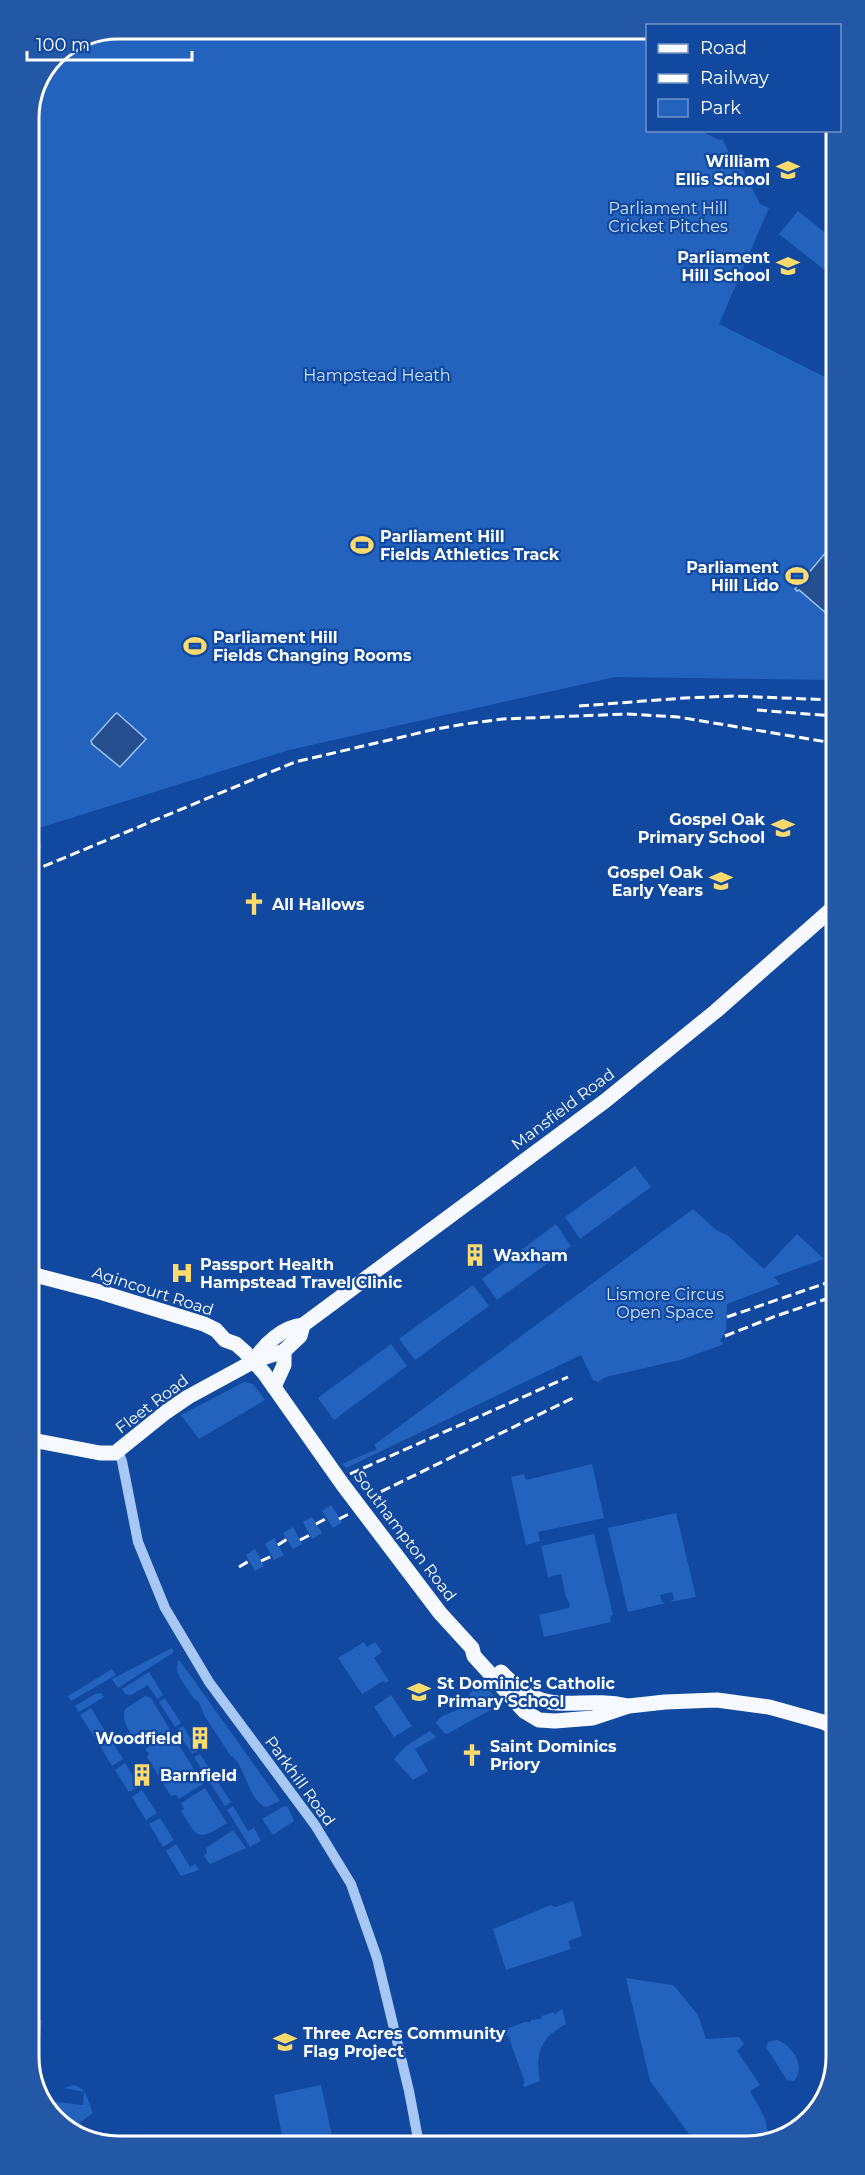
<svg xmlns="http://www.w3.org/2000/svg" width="865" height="2175" font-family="Montserrat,sans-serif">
	<rect width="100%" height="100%" fill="#10499f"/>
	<g fill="#2363be">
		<path d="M 118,29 L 647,29 L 648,83 L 645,87 L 647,89 L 648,130 L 701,131 L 719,140 L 722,139 L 734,162 L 738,160 L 760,204 L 769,208 L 719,324 L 833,381 L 833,680 L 615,677 L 289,750 L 36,829 L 42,848 L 30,853 L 29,112 L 55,54 Z"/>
		<path d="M 798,211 L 832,238 L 832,265 L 827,272 L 779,234 Z"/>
		<path d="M 635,1166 L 651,1187 L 580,1239 L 565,1217 Z"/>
		<path d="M 693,1209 L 716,1230 L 727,1235 L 764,1269 L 797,1234 L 824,1259 L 774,1277 L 780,1284 L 727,1304 L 726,1330 L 720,1341 L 724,1344 L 680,1360 L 606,1377 L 598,1382 L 593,1380 L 581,1355 L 346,1468 L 342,1464 L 377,1449 L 374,1445 Z"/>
		<path d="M 556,1224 L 571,1246 L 497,1300 L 482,1279 Z"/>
		<path d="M 473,1285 L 489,1306 L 415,1360 L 399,1339 Z"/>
		<path d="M 391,1344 L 407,1366 L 334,1420 L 318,1398 Z"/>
		<path d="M 244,1382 L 253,1384 L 265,1400 L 199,1439 L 181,1415 Z"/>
		<path d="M 592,1464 L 604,1518 L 538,1532 L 540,1541 L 526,1545 L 511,1477 L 524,1474 L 526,1480 Z"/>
		<path d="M 331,1505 L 342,1522 L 333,1528 L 322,1511 Z"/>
		<path d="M 676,1513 L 696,1597 L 670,1602 L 674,1599 L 672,1592 L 660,1595 L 662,1602 L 666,1603 L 628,1612 L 608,1528 Z"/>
		<path d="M 312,1517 L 322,1533 L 312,1539 L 303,1522 Z"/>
		<path d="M 293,1527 L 302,1544 L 293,1549 L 283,1533 Z"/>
		<path d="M 594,1534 L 613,1615 L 610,1616 L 611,1622 L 544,1637 L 539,1615 L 569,1608 L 570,1604 L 566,1597 L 561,1574 L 548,1577 L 541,1546 Z"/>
		<path d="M 274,1538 L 284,1555 L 274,1560 L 265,1544 Z"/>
		<path d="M 255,1549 L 264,1566 L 255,1571 L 246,1555 Z"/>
		<path d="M 364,1642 L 367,1647 L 375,1642 L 382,1652 L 374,1658 L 389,1681 L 385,1683 L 383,1681 L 362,1694 L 338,1658 Z"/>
		<path d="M 172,1648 L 174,1652 L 118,1688 L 112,1679 Z"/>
		<path d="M 178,1661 L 180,1661 L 280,1801 L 267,1807 C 248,1803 246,1764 230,1755 L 204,1715 L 199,1702 L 194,1699 L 180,1678 L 177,1671 Z"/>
		<path d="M 112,1669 L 116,1675 L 71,1701 L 68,1696 Z"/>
		<path d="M 149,1672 L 163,1695 L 157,1699 L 148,1685 L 131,1695 L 125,1694 L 122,1689 Z"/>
		<path d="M 483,1683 L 501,1704 L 447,1734 L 444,1733 L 436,1723 C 443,1712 452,1714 461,1708 L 471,1692 Z"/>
		<path d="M 101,1693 L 104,1697 L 79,1712 L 75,1706 L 95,1694 Z"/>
		<path d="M 391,1695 L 412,1726 L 394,1737 L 374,1707 Z"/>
		<path d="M 145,1696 L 151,1698 L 170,1730 L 144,1746 L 140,1741 L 137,1742 C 130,1732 121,1722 125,1709 Z"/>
		<path d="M 165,1698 L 181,1723 L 175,1727 L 159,1702 Z"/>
		<path d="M 91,1708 L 105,1731 L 95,1738 L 80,1715 Z"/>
		<path d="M 183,1726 L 198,1751 L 192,1754 L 177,1730 Z"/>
		<path d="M 430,1731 L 436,1737 L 415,1749 L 428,1771 L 413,1780 L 394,1759 L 406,1746 Z"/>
		<path d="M 171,1732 L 203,1784 L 179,1799 L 176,1795 L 171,1796 L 147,1757 L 149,1754 L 145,1749 Z"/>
		<path d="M 109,1737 L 123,1759 L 112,1766 L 99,1744 Z"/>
		<path d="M 200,1754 L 215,1777 L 209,1781 L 194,1757 Z"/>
		<path d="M 125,1763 L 139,1786 L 129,1792 L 115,1770 Z"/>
		<path d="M 216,1779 L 231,1802 L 225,1806 L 210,1783 Z"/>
		<path d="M 205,1788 L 227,1823 C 197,1841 199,1840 181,1811 L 184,1809 L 181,1803 Z"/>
		<path d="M 142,1790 L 157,1813 L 146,1820 L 132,1797 Z"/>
		<path d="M 233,1806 L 248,1831 L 254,1828 L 261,1841 L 250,1847 L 227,1810 Z"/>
		<path d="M 284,1806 L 288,1807 L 294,1821 L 273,1835 L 262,1819 Z"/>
		<path d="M 160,1818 L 174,1840 L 163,1847 L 149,1824 Z"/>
		<path d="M 233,1830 L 246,1848 L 210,1864 L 204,1856 L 207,1853 L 206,1848 Z"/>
		<path d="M 176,1844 L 190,1867 L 195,1864 L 199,1870 L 181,1876 L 166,1851 Z"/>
		<path d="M 573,1901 L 582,1936 L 568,1941 L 571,1949 L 506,1970 L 493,1929 L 551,1905 L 555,1907 Z"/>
		<path d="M 626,1978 L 672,1985 L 676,1988 L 698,2015 L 706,2039 L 739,2037 L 744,2044 L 737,2051 L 760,2085 L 750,2091 L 765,2118 L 770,2142 L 695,2142 L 650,2081 Z"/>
		<path d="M 562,2009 L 566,2024 C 540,2038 535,2053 540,2081 L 524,2087 L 523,2084 L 525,2083 L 508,2035 L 506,2036 L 505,2033 L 506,2029 L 525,2022 L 531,2022 L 531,2020 L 541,2019 L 542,2016 L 553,2012 L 555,2014 Z"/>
		<path d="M 33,2019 L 42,2020 L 39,2049 L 33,2049 Z"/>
		<path d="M 777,2040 C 793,2046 806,2066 794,2081 L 787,2080 L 766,2047 L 768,2042 Z"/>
		<path d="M 33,2053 L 41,2055 L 38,2081 L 44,2082 L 43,2100 L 33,2086 Z"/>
		<path d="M 74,2085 C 87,2089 88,2101 93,2113 L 70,2130 L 63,2128 L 46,2103 L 48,2101 L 83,2105 L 84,2092 L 64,2088 Z"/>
		<path d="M 321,2085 L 334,2145 L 284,2145 L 274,2095 Z"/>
	</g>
	<g fill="#254f8f" stroke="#99c2f8" stroke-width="1.5">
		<path d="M 833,544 L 833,613 L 829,618 L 826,615 L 827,614 L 799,590 L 797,591 L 795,589 Z"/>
		<path d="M 117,713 L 146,739 L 120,767 L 92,744 L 91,741 L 115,714 Z"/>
	</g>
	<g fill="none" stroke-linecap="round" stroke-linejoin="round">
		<path stroke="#a7c8f5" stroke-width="10" d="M 118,1451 L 122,1461 L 138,1542 L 165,1608 L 209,1682 L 315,1825 L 351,1884 L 377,1958 L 409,2091 L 419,2144"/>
		<g stroke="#f6f9ff" stroke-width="15">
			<path d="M 31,1274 L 100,1292 L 204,1324 L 216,1330 L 225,1340 L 236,1344 L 245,1352 L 264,1373 L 343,1485 L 440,1613 L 472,1648 L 474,1656 L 524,1711 L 539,1720 L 555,1721 L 593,1718 L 629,1706 L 665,1702 L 717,1700 L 769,1707 L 823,1722 L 836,1728"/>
			<path d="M 254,1361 C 264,1344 283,1327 303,1325 L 605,1101 L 716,1011 L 834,907"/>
			<path d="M 274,1387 L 284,1365 L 284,1351"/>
			<path d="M 32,1440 L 100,1453 L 115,1453 L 166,1412 L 188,1397 L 254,1361 L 284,1351 L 300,1336 L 303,1325"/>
			<path d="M 501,1672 C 548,1722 573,1694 628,1706"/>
		</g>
		<g stroke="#fff" stroke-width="3" stroke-dasharray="10 4.5" stroke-linecap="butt">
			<path d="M 579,706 L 684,698 L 735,696 L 833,700"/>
			<path d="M 757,710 L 833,716"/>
			<path d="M 30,872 L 295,762 L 436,729 L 465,724 L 503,719 L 627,714 L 678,717 L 833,743"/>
			<path d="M 727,1317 L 835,1280"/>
			<path d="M 725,1336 L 776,1316 L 835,1296"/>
			<path d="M 350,1474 L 568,1377"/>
			<path d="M 368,1498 L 575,1397"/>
			<path d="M 339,1519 L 349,1514"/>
			<path d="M 316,1524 L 327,1518"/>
			<path d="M 300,1540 L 310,1535"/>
			<path d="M 278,1545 L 287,1539"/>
			<path d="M 261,1561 L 272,1556"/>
			<path d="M 239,1567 L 249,1561"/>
		</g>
	</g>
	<defs>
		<g id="school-bare" transform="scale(1.8)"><path d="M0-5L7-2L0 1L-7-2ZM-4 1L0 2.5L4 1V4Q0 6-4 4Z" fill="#ffda6c" stroke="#10499f" stroke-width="2.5" paint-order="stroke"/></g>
		<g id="stadium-bare" transform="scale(1.8)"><path d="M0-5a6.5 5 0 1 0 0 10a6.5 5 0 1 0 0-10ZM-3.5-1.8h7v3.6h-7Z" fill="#ffda6c" stroke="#10499f" stroke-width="2.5" paint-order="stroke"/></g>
		<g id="church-bare" transform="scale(1.8)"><path d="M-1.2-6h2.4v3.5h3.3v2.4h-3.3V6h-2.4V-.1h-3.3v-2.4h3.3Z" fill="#ffda6c" stroke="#10499f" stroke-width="2.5" paint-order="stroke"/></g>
		<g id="building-bare" transform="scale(1.8)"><path d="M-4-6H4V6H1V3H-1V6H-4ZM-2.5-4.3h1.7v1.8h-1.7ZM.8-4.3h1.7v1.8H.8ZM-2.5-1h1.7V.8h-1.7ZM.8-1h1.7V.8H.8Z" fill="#ffda6c" stroke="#10499f" stroke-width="2.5" paint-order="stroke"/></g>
		<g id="hospital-bare" transform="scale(1.8)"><path d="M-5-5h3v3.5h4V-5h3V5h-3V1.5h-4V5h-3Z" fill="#ffda6c" stroke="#10499f" stroke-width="2.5" paint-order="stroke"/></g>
	</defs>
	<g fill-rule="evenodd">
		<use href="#school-bare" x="788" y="170"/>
		<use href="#school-bare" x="788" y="266"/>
		<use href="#stadium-bare" x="362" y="545"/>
		<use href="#stadium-bare" x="797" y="576"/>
		<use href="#stadium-bare" x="195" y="646"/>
		<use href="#school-bare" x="783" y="828"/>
		<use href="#school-bare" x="721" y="881"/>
		<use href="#church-bare" x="254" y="904"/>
		<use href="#building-bare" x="475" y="1255"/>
		<use href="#hospital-bare" x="182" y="1273"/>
		<use href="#school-bare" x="419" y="1692"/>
		<use href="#building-bare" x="200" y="1738"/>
		<use href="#church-bare" x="472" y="1755"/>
		<use href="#building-bare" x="142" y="1775"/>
		<use href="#school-bare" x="285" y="2042"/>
	</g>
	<g text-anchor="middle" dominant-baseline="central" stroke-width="4.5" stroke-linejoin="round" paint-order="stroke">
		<g font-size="16" font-weight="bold" fill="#fff" stroke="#10499f" text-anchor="start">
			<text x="770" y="161" text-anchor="end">William<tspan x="770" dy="18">Ellis School</tspan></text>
			<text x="770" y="257" text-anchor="end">Parliament<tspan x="770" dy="18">Hill School</tspan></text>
			<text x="380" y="536">Parliament Hill<tspan x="380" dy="18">Fields Athletics Track</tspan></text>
			<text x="779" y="567" text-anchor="end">Parliament<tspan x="779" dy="18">Hill Lido</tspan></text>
			<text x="213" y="637">Parliament Hill<tspan x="213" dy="18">Fields Changing Rooms</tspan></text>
			<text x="765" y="819" text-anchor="end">Gospel Oak<tspan x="765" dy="18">Primary School</tspan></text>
			<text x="703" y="872" text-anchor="end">Gospel Oak<tspan x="703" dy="18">Early Years</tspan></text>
			<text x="272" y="904">All Hallows</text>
			<text x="493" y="1255">Waxham</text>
			<text x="200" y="1264">Passport Health<tspan x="200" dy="18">Hampstead Travel Clinic</tspan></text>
			<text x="437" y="1683">St Dominic's Catholic<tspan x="437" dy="18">Primary School</tspan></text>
			<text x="182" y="1738" text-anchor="end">Woodfield</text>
			<text x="490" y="1746">Saint Dominics<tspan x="490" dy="18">Priory</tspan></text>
			<text x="160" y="1775">Barnfield</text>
			<text x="303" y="2033">Three Acres Community<tspan x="303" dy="18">Flag Project</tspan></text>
		</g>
		<g font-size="16" fill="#d0e3fe" stroke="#10499f">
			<text x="668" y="208">Parliament Hill<tspan x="668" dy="18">Cricket Pitches</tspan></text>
			<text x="377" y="375">Hampstead Heath</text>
			<text x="665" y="1294">Lismore Circus<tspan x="665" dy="18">Open Space</tspan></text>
		</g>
		<g font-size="16" fill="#fff" stroke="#10499f">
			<text transform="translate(563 1109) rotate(-37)">Mansfield Road</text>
			<text transform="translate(153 1291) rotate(18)">Agincourt Road</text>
			<text transform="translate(152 1404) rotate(-37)">Fleet Road</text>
			<text transform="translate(405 1536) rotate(53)">Southampton Road</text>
			<text transform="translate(300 1781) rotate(54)">Parkhill Road</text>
		</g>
	</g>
	<path d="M0 0H865V2175H0ZM118 39H747A79 79 0 0 1 826 118V2057A79 79 0 0 1 747 2136H118A79 79 0 0 1 39 2057V118A79 79 0 0 1 118 39Z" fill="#2358a7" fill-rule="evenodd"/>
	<path fill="none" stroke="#fff" stroke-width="3" d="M118 39H747A79 79 0 0 1 826 118V2057A79 79 0 0 1 747 2136H118A79 79 0 0 1 39 2057V118A79 79 0 0 1 118 39Z"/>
	<rect x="646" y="24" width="195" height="108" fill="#10499f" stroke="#7092c5" stroke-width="1.5"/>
	<rect x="658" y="44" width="30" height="9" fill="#f6f9ff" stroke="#7092c5" stroke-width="1.5"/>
	<text x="700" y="54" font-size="18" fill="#ffffff">Road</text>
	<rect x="658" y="74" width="30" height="9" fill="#ffffff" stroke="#7092c5" stroke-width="1.5"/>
	<text x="700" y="84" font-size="18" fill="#ffffff">Railway</text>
	<rect x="658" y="99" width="30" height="18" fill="#2363be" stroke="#7092c5" stroke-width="1.5"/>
	<text x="700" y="114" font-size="18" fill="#ffffff">Park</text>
	<path d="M27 51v9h165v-9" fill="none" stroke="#ffffff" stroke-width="3"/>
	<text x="36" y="51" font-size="18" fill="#ffffff" stroke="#10499f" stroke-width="4.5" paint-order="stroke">100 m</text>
</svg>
